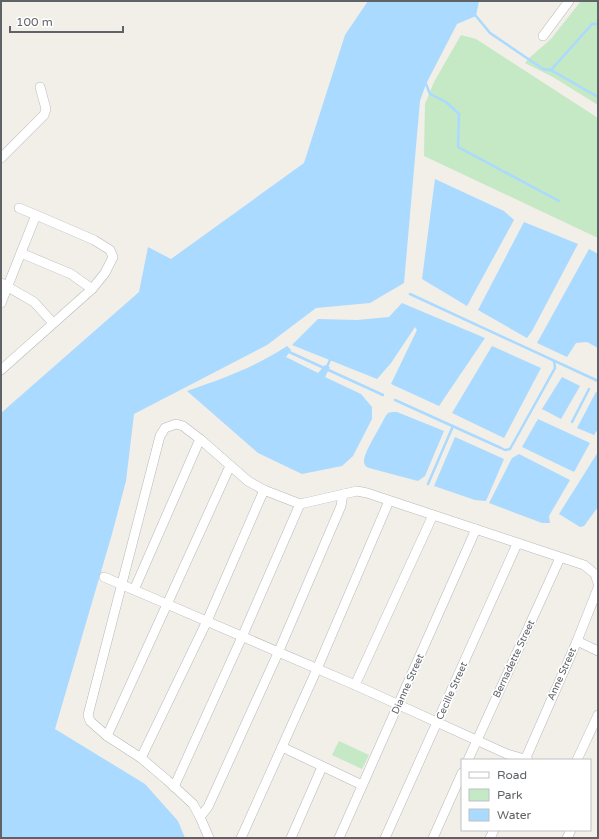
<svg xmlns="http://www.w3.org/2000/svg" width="599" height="839" font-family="'Varela Round',sans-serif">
	<rect width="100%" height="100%" fill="#f1efe8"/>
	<g fill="#c5e8c5">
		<path d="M 581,1 L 598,1 L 598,105 L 553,77 L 525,63 L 528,59 L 551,39 Z"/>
		<path d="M 461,35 L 476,39 L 598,118 L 598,238 L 424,156 L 425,104 L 434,82 Z"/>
		<path d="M 339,741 L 369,755 L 362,769 L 332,755 Z"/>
	</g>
	<g fill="#aadaff">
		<path d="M 368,1 L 479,1 L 476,16 L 457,24 L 426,84 L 420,101 L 404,283 L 370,303 L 316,308 L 267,345 L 134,414 L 126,481 L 112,534 L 55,729 L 145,784 L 178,821 L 185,838 L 1,838 L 1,413 L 139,292 L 148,247 L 171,259 L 304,163 L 345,35 Z"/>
		<path d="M 435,179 L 504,211 L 514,220 L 467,306 L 422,279 Z"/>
		<path d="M 524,222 L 578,244 L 532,331 L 527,338 L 478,310 Z"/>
		<path d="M 589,249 L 598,254 L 598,348 L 587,342 L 576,343 L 567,357 L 537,343 Z"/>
		<path d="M 402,303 L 485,338 L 439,406 L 391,384 L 417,330 L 415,327 L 391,363 L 377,379 L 292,345 L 318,319 L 357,320 L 389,317 Z"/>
		<path d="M 287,346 L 291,350 L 286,357 L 318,373 L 325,365 L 330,367 L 325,377 L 361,394 L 372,407 L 372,419 L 353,456 L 342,466 L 302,474 L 258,453 L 187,391 C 224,378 255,367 287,346 Z"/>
		<path d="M 492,346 L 541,368 L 504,438 L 452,413 Z"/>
		<path d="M 562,377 L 580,386 L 561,419 L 542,409 Z"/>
		<path d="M 596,392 L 598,393 L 598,429 L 594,435 L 577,428 Z"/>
		<path d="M 392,412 L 397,412 L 444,431 L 425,476 L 418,481 L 369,468 C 366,467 364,465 364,461 C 364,452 381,426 385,417 L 388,413 Z"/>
		<path d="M 538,419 L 590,443 L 574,472 L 522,447 Z"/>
		<path d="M 455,437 L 504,459 L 486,501 L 475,500 L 434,486 Z"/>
		<path d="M 598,452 L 598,507 L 584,526 L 580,527 L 559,514 Z"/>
		<path d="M 519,454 L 570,480 L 549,516 L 550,523 L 542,523 L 489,503 L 512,458 Z"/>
	</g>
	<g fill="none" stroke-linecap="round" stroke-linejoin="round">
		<g stroke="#aadaff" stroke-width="2.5">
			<path d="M 476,16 L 490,33 L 543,69 L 551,70 L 592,24 L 598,24"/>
			<path d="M 551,70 L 598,97"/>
			<path d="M 426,84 L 430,94 L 446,102 L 459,114 L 458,147 L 559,201"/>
			<path d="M 410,294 L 598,381"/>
			<path d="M 287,351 L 383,395"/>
			<path d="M 326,369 L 330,360"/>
			<path d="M 395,400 L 501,448 L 505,450 L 510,449 L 555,368 L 554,361"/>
			<path d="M 572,422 L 589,389"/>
			<path d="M 428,484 L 453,426"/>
		</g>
		<g stroke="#b5b8bc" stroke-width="10">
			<g id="minor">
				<path d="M 543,36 L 569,1"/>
				<path d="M 1,158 L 44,115 L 46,109 L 40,87"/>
				<path d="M 19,208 L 36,215"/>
				<path d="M 21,253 L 71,274 L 92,289"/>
				<path d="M 1,283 L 34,302 L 53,323"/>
				<path d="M 1,303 L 36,215 L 94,240 L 110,250 L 113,257 L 105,273 L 92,289 L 1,370"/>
				<path d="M 104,577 L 355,685 L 507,754 L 528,760"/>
				<path d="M 134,590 L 200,439"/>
				<path d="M 577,641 L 598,651"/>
				<path d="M 355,685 L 433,515"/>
				<path d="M 107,736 L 230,466"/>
				<path d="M 282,747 L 362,785"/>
				<path d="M 141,758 L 207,621 L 264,490"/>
				<path d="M 468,760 L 560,558"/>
				<path d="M 525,760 L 577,641 L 598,588"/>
				<path d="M 577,760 L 598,715"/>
				<path d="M 174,787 L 242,637 L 300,504"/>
				<path d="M 200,817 L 208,807 L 278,653 L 341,506 L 343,494"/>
				<path d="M 209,838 L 200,817 L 193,804 L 167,780 L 141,758 L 107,736 L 90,721 L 88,715 L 160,436 L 165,428 L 176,424 L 183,426 L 200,439 L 248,481 L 264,490 L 300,504 L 357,491 L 367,493 L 584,565 L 595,574 L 598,583"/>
				<path d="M 241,838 L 317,669 L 389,501"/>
				<path d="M 291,838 L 322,767"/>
				<path d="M 339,838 L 476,529"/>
				<path d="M 385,838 L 517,544"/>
				<path d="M 433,838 L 462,773"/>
				<path d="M 490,838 L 494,830"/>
				<path d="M 567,838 L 571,830"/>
			</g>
		</g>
		<use href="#minor" stroke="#fff" stroke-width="9"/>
	</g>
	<g text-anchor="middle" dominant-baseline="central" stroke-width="3.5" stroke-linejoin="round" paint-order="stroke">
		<g font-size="10" fill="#5f6368" stroke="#fff">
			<text transform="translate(514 659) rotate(-65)">Bernadette Street</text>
			<text transform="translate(562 674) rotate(-66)">Anne Street</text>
			<text transform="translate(408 684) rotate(-66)">Dianne Street</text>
			<text transform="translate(452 691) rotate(-66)">Cecille Street</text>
		</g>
	</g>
	<rect width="599" height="839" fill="none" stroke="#5f6368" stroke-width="4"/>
	<rect x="461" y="759" width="130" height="72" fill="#ffffff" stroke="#bfc1c3"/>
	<rect x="469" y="772" width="20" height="6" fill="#ffffff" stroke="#bfc1c3"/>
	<text x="497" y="779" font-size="12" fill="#5f6368">Road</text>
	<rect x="469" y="789" width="20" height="12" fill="#c5e8c5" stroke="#bfc1c3"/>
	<text x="497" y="799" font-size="12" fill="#5f6368">Park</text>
	<rect x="469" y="809" width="20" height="12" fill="#aadaff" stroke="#bfc1c3"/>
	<text x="497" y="819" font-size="12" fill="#5f6368">Water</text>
	<path d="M10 26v6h113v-6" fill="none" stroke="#5f6368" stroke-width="2"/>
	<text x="16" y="26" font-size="12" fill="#5f6368" stroke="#ffffff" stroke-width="3" paint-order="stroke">100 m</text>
</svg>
